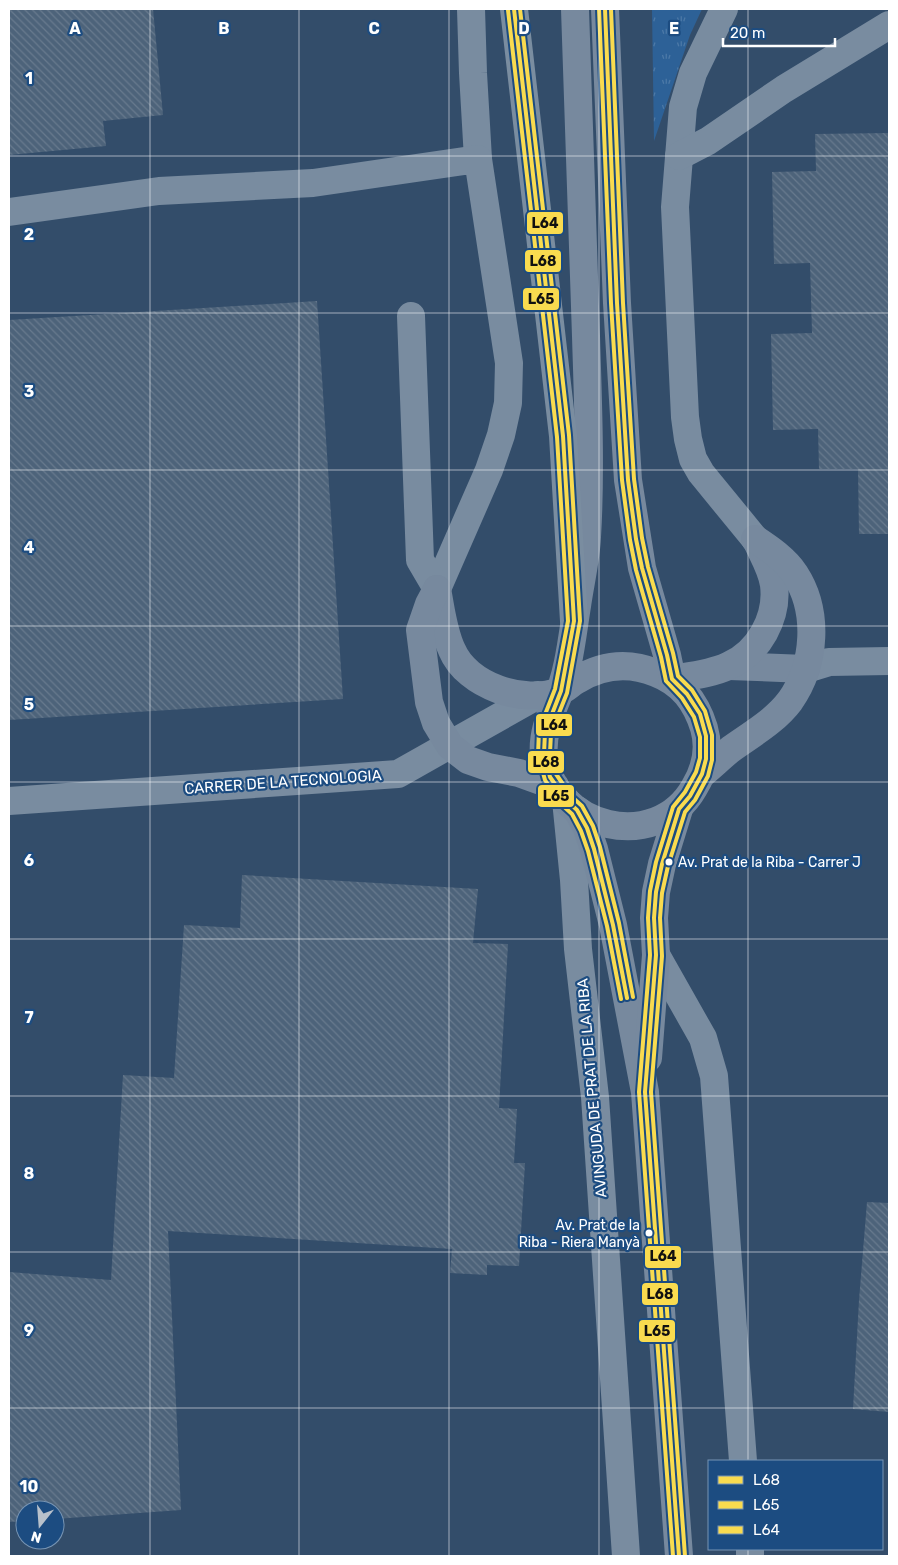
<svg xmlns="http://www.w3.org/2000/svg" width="898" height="1565" font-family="Rubik,sans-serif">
	<defs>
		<pattern id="grass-tufts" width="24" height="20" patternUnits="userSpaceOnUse" patternTransform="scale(1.25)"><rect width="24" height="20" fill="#2d6197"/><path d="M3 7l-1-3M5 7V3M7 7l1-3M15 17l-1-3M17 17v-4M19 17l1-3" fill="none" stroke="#4c79a7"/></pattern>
		<pattern id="building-back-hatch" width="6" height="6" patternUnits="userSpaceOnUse" patternTransform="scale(1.25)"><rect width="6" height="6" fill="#4d637a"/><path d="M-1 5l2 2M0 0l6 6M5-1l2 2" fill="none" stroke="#687a8e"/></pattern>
	</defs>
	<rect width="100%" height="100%" fill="#334d6a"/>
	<path fill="url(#grass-tufts)" d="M 652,9 L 702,9 L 690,35 L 654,141 Z"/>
	<g fill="url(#building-back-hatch)">
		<path d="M 9,9 L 153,9 L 163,115 L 103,121 L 106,146 L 9,155 Z"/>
		<path d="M 889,133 L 889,534 L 859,534 L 858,469 L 819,469 L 818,429 L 773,430 L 771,334 L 812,333 L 810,263 L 774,264 L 772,172 L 816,171 L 815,134 Z"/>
		<path d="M 317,301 L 343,699 L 9,720 L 9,320 Z"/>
		<path d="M 242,875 L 478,889 L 473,943 L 508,944 L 499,1108 L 517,1109 L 514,1163 L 525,1163 L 519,1266 L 487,1265 L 487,1275 L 450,1273 L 452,1249 L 168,1231 L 181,1510 L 55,1519 L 55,1510 L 25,1510 L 25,1521 L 9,1522 L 9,1272 L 111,1280 L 123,1075 L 174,1078 L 184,925 L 240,928 Z"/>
		<path d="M 867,1202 L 889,1203 L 889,1412 L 853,1409 L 859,1300 Z"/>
	</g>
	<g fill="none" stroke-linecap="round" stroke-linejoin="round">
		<g stroke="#798ca0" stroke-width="28">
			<path d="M 471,9 L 473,73 L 478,159"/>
			<path d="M 724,9 L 693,73 L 683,107 L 675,207 L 685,417 L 688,439 L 693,459 L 701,473 L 755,539"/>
			<path d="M 679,156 L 708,141 L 784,89 L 889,25"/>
			<path d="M 9,212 L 159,191 L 313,183 L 478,159 L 509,363 L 508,403 L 501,435 L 489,470 L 437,589"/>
			<path d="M 411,316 L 420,560 L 437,589"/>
			<path d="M 806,669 L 829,662 L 889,661"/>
			<path d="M 566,800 L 574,880 L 578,949 L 595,1097 L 626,1556"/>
			<path d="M 9,801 L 398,774 L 538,695"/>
			<path d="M 656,955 L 703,1038 L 714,1076 L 743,1461"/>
			<path d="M 750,1549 L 750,1556"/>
		</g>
		<g stroke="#77899e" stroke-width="28">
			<path d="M 605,9 L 617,303 L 628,480 L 642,568 L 667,655 L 672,679"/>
			<path d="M 437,589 C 441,609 443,631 452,650 C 467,686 524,705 560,691 C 566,689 571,683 577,680 C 603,664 629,662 656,673 C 682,683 696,702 704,728 C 710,749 705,770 694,788 C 656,854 553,829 544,755 C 542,736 549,718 556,701 C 569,672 572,637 577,606 C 580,584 586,560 587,537 C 591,470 588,403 586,336 C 583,227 579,118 575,9"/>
			<path d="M 437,589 L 429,604 L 420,630 L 429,702 L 436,723 L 450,746 L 468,760 L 488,767 L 519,773 L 555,786"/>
			<path d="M 729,666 L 806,669"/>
			<path d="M 672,679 C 690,676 711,674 728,666 C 759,653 778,617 774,585 C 772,570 763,555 757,542"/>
			<path d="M 702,774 C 712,766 721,757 731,749 C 752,734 775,721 790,701 C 816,664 819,611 795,574 C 785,559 770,549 755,539"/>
			<path d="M 577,810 L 587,828 L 594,849 L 613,925 L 645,1092 L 679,1556"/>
			<path d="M 648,1058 L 656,955 L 654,918 L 656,892 L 662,864 L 679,809"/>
		</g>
		<path stroke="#7a8da0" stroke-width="28" d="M 514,9 L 563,436 L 574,621"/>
		<g stroke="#1c4c81" stroke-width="8">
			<g id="bus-1">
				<path d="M 514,9 L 563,436 L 574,621 L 561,691 L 545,732 L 544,754 L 550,777 L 566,800 L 577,810 L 587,828 L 594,849 L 613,925 L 627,998"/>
				<path d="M 605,9 L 617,303 L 628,480 L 636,539 L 642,568 L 667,655 L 672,679 L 687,694 L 700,714 L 706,736 L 706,759 L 702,774 L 690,796 L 679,809 L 662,864 L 656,892 L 654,918 L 656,955 L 645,1092 L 679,1556"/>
			</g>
		</g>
		<g stroke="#1c4c81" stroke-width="8">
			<g id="bus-2">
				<path d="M 599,9 L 611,303 L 622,480 L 630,540 L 636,570 L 661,657 L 666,681 L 682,698 L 694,717 L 700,737 L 700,758 L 696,772 L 685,792 L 673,807 L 656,862 L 650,891 L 648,918 L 650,955 L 639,1092 L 673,1556"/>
				<path d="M 508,10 L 557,437 L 568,621 L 555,689 L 539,730 L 538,755 L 545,780 L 561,804 L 572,814 L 581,831 L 588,851 L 607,926 L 621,999"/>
			</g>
		</g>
		<g stroke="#1c4c81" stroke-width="8">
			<g id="bus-3">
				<path d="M 520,9 L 569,435 L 580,621 L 567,693 L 551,733 L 550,753 L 556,774 L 571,796 L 582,806 L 593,826 L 600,847 L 619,923 L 633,997"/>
				<path d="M 611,9 L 623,303 L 634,479 L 642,538 L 648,567 L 673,653 L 678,676 L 692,690 L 705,711 L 712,735 L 712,760 L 708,776 L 695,800 L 685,812 L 668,866 L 662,893 L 660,918 L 662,956 L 651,1092 L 685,1556"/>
			</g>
		</g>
		<use href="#bus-1" stroke="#f9db4f" stroke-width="4"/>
		<use href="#bus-2" stroke="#f9db4f" stroke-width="4"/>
		<use href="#bus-3" stroke="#f9db4f" stroke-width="4"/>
	</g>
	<path fill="none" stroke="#fff" stroke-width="1" stroke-opacity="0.55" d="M 150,9 L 150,1556M 299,9 L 299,1556M 449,9 L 449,1556M 599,9 L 599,1556M 748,9 L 748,1461M 9,156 L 889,156M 9,313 L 889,313M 9,470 L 889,470M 9,626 L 889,626M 9,782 L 889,782M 9,939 L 889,939M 9,1096 L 889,1096M 9,1252 L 889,1252M 9,1408 L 889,1408M 748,1549 L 748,1556"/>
	<g fill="#fff" stroke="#1c4c81" stroke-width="2">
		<circle cx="669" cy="862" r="4.5"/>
		<circle cx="649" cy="1233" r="4.5"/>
	</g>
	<g text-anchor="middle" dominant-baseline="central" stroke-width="4.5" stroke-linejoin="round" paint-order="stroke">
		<g font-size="14" fill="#fff" stroke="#1c4c81" text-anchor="start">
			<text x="678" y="862">Av. Prat de la Riba - Carrer J</text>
			<text x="640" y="1225" text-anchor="end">Av. Prat de la<tspan x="640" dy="17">Riba - Riera Manyà</tspan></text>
		</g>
		<g font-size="15" fill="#fff" stroke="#1c4c81">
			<text transform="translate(283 782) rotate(-4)">CARRER DE LA TECNOLOGIA</text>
			<text transform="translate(592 1088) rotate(-95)">AVINGUDA DE PRAT DE LA RIBA</text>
		</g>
	</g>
	<g font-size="16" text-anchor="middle" font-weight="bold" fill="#fff" stroke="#1c4c81" stroke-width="4.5" stroke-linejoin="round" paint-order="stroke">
		<text x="75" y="34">A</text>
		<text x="224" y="34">B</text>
		<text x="374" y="34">C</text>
		<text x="524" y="34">D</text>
		<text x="674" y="34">E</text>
		<text x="29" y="84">1</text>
		<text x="29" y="240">2</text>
		<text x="29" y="397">3</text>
		<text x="29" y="553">4</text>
		<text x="29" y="710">5</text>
		<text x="29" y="866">6</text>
		<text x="29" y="1023">7</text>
		<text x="29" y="1179">8</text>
		<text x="29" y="1336">9</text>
		<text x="29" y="1492">10</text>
	</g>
	<g stroke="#1c4c81" stroke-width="2">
		<rect x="526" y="211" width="38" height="24" rx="5" fill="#f9db4f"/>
		<rect x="524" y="249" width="38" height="24" rx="5" fill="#f9db4f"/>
		<rect x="522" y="287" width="38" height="24" rx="5" fill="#f9db4f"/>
		<rect x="535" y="713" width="38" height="24" rx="5" fill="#f9db4f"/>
		<rect x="527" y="750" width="38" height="24" rx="5" fill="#f9db4f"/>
		<rect x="537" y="784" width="38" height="24" rx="5" fill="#f9db4f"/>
		<rect x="644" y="1245" width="38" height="24" rx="5" fill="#f9db4f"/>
		<rect x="641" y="1282" width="38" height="24" rx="5" fill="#f9db4f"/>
		<rect x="638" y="1319" width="38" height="24" rx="5" fill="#f9db4f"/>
	</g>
	<g font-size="14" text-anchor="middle" font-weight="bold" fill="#111">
		<text x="545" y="228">L64</text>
		<text x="543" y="266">L68</text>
		<text x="541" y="304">L65</text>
		<text x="554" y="730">L64</text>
		<text x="546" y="767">L68</text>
		<text x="556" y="801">L65</text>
		<text x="663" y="1261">L64</text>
		<text x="660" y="1299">L68</text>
		<text x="657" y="1336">L65</text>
	</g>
	<rect width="898" height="1565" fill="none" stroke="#ffffff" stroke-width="20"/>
	<rect x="708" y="1460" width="175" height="90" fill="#1c4c81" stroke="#7794b3"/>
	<rect x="718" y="1476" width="25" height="8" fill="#f9db4f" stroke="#7794b3"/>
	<text x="753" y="1485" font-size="15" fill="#ffffff">L68</text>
	<rect x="718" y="1501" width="25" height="8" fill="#f9db4f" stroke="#7794b3"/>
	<text x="753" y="1510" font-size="15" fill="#ffffff">L65</text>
	<rect x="718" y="1526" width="25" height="8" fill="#f9db4f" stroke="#7794b3"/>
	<text x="753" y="1535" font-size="15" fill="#ffffff">L64</text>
	<g transform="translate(40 1525) rotate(197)"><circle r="24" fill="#1c4c81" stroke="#7794b3"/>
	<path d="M0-4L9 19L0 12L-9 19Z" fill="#b8c1cb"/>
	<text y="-8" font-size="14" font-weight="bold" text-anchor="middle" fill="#ffffff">N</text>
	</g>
	<path d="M723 38v8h112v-8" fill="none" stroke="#ffffff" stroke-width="2.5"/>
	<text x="730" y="38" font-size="15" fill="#ffffff" stroke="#1c4c81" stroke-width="4" paint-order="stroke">20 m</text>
</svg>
